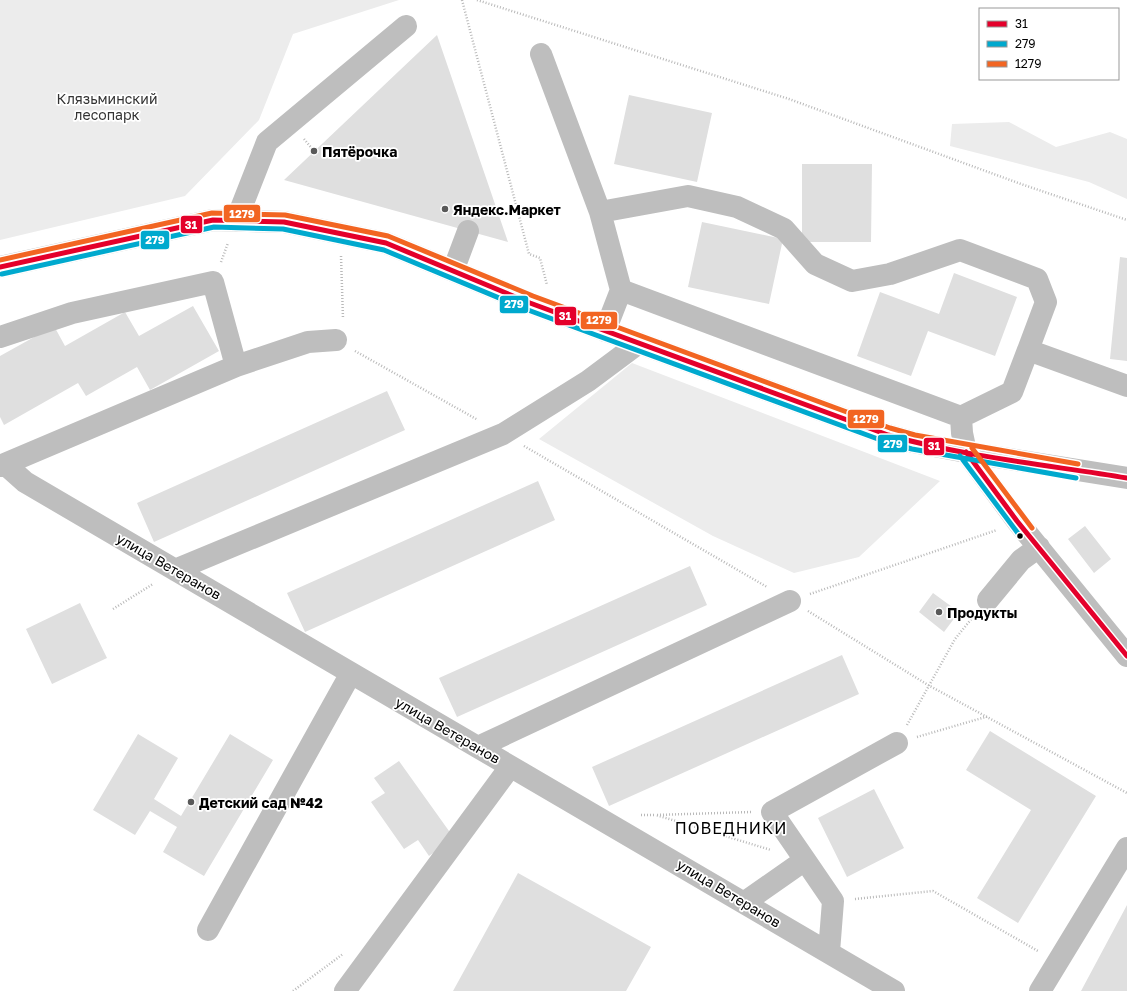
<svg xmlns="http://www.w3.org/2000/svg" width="1127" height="991" font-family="'Golos Text',sans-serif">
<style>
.green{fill:#ececec}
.building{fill:#dfdfdf}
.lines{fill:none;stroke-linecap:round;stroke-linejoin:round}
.path{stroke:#b9b9b9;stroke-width:2.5;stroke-dasharray:1 2;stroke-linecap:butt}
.minor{stroke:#bebebe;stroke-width:22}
.bus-1-casing{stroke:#fff;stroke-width:8}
.bus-2-casing{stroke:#fff;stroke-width:8}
.bus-3-casing{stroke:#fff;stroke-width:8}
.bus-1{stroke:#e4002b;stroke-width:5}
.bus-2{stroke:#00a9ce;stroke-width:5}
.bus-3{stroke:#f26522;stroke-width:5}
.poi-dot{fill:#595959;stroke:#fff;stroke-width:1.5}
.bus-dot{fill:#000;stroke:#fff;stroke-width:1.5}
.labels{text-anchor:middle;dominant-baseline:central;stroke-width:3.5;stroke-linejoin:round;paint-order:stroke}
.park-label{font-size:14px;fill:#333;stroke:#fff}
.poi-label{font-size:14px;font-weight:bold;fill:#000;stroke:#fff;text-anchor:start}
.street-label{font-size:14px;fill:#000;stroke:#fff}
.quarter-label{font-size:16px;letter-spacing:1px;fill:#000;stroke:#fff}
.line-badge{stroke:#fff;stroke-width:1.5}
.badge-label{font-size:11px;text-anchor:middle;font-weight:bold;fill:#fff}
</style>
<rect width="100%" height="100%" fill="#fff"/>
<path class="green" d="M 0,0 L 399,0 L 293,34 L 259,120 L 185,196 L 0,240 Z
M 1009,122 L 1056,147 L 1110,132 L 1127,139 L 1127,199 L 1089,182 L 950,146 L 952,124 Z
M 632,363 L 940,481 L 859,557 L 794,573 L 713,536 L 539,439 Z"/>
<path class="building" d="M 437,35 L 508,242 L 284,180 Z
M 629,95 L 712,113 L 697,182 L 614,164 Z
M 802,164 L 872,164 L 871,242 L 802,242 Z
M 702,222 L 783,239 L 769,304 L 688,287 Z
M 1120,257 L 1127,258 L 1127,361 L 1110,359 Z
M 954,273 L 1017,297 L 995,356 L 928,331 L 911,376 L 857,356 L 880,292 L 939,314 Z
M 193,306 L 219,351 L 150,390 L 137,367 L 86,396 L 78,383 L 4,425 L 0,417 L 0,356 L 54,326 L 65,346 L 125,312 L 139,336 Z
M 387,391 L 405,430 L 154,542 L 137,503 Z
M 538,481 L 555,520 L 305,632 L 287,593 Z
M 1085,526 L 1111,559 L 1094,573 L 1068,539 Z
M 690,566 L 707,605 L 457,717 L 439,678 Z
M 933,593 L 959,612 L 944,632 L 919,612 Z
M 80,603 L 107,658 L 52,684 L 26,629 Z
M 842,655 L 859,694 L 609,806 L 592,767 Z
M 990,731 L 1096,796 L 1018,923 L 977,898 L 1031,810 L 966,770 Z
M 138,734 L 178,758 L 154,799 L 181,816 L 230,734 L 273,760 L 204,876 L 163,852 L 177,827 L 150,811 L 135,835 L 93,810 Z
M 399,761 L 454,838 L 429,856 L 418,840 L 404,849 L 371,802 L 385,793 L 374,778 Z
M 874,789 L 904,848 L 847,877 L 818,818 Z
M 518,873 L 651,947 L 626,991 L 453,991 Z
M 1127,905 L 1127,991 L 1081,991 Z"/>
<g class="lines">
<path class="path" d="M 462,0 L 529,254 L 540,258 L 547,285
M 477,0 L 789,99 L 1021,184 L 1127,220
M 304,139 L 314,151
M 341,256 L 343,319
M 221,262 L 228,243
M 355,351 L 478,420
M 524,446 L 767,587
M 810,594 L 997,530
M 113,609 L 153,584
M 808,611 L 928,685 L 1127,793
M 907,725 L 955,639 L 973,617
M 917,737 L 989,716
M 751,812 L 656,815 L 771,850
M 641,815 L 656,815
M 855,899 L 933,891 L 1038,951
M 293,991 L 343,954"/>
<path class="minor" d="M 541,54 L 600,212
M 236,221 L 267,142 L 406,26
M 0,267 L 213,220 L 284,222 L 386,243 L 530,303 L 888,435 L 913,442 L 966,452 L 1127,478
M 453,271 L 468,231
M 621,290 L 600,212 L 688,196 L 737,207 L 784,229 L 815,264 L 852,281 L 890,274 L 960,250 L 1037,279 L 1046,302 L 1028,350
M 605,331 L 621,290 L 961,417 L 1012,392 L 1028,350 L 1127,386
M 0,337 L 72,313 L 213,282 L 236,366 L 0,466
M 236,366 L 308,342 L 336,340
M 961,417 L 962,433 L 966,452 L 1017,521 L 1127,656
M 6,465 L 25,482 C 314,652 605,819 894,991
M 175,570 L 503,434 L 588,381 L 639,343
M 988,600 L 1021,560 L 1039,547
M 478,747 L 790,601
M 805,860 L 833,901 L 829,952
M 745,902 L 805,860 L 772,812 L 897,743
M 208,930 L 351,673
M 345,991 L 510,767
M 1040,991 L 1127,848"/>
<defs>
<path id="bus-1" d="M 0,267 L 213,220 L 284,222 L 386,243 L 530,303 L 888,435 C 966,457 1048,465 1127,478
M 966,452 L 1017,521 L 1127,656"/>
<path id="bus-2" d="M 2,274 L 214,227 L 283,229 L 384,250 L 528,310 L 886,442 L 912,449 L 1076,478
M 960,456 L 1020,536"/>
<path id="bus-3" d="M 0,260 L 212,213 L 285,215 L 388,236 L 533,296 L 890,428 L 915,435 L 1078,464
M 972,448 L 1032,528"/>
</defs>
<use href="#bus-1" class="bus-1-casing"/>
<use href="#bus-2" class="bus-2-casing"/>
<use href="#bus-3" class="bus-3-casing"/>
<use href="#bus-1" class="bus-1"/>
<use href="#bus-2" class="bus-2"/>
<use href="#bus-3" class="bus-3"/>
</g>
<g class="poi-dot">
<circle cx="314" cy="151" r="4"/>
<circle cx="445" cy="209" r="4"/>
<circle cx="939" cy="612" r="4"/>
<circle cx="191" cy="802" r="4"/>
</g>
<circle class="bus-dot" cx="1020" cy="536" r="3.5"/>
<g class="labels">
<g class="park-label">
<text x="107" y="98">Клязьминский<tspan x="107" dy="16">лесопарк</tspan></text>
</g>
<g class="poi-label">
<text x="322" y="151">Пятёрочка</text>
<text x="453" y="209">Яндекс.Маркет</text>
<text x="947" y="612">Продукты</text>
<text x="199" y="802">Детский сад №42</text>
</g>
<g class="street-label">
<text transform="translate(169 566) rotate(30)">улица Ветеранов</text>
<text transform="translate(448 730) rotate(30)">улица Ветеранов</text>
<text transform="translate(729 893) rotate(31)">улица Ветеранов</text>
</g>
<g class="quarter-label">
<text x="731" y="828">ПОВЕДНИКИ</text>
</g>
</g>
<g class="line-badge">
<rect x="223" y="204" width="38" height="19" rx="4" fill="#f26522"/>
<rect x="180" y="215" width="23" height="19" rx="4" fill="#e4002b"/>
<rect x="140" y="230" width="30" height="20" rx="4" fill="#00a9ce"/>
<rect x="499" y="295" width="30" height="19" rx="4" fill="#00a9ce"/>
<rect x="554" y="306" width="23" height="20" rx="4" fill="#e4002b"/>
<rect x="580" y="311" width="38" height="19" rx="4" fill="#f26522"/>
<rect x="847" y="409" width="38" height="20" rx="4" fill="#f26522"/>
<rect x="877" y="434" width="31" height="19" rx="4" fill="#00a9ce"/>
<rect x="923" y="437" width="22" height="19" rx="4" fill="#e4002b"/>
</g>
<g class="badge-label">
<text x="242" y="218">1279</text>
<text x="191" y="229">31</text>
<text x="155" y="244">279</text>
<text x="514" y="308">279</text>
<text x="565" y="320">31</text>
<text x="599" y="324">1279</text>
<text x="866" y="423">1279</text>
<text x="893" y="448">279</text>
<text x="934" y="450">31</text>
</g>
<rect x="979" y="8" width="140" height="72" fill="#ffffff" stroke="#999999"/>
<rect x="987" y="21" width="20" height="6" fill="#e4002b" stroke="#999999"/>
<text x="1015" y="28" font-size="12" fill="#000000">31</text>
<rect x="987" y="41" width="20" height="6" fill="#00a9ce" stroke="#999999"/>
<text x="1015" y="48" font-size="12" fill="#000000">279</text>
<rect x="987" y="61" width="20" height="6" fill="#f26522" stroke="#999999"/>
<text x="1015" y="68" font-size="12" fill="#000000">1279</text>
</svg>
